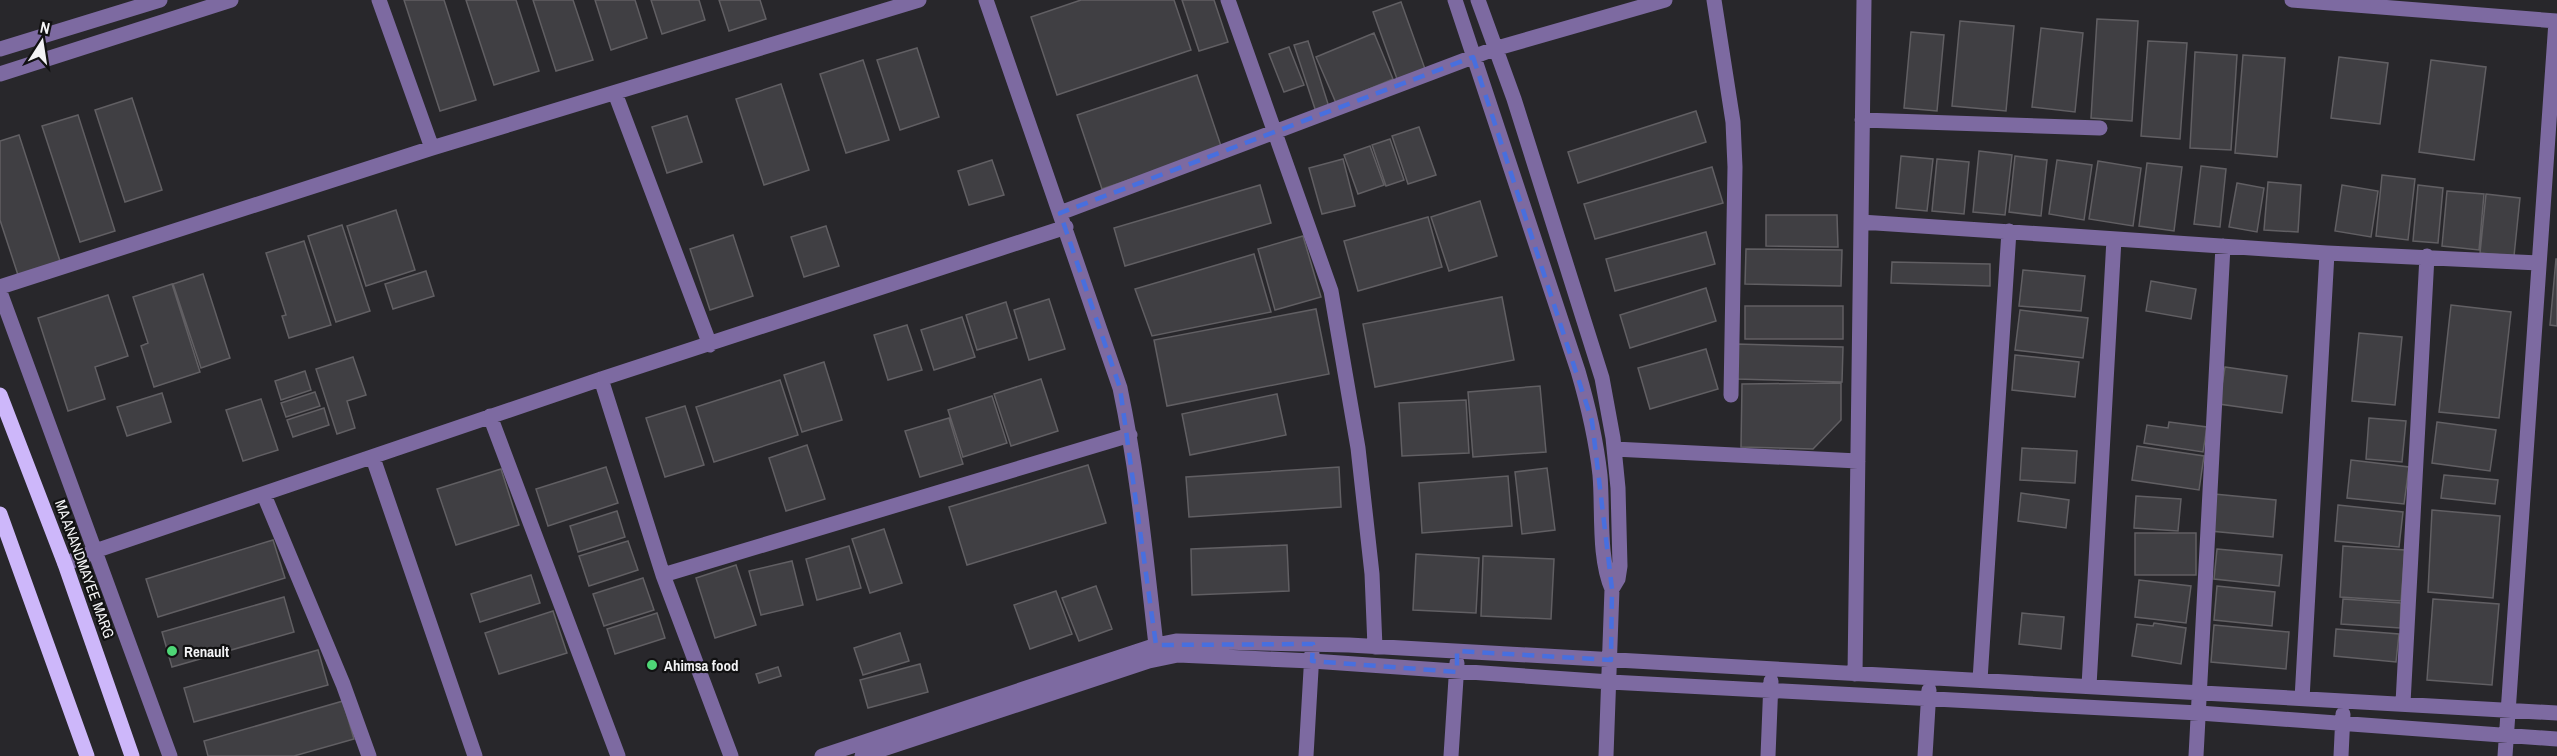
<svg xmlns="http://www.w3.org/2000/svg" width="2557" height="756" font-family="'Archivo Narrow',sans-serif">
<style>
.building{fill:#403f43;stroke:#615f63;stroke-width:1.5}
.lines{fill:none;stroke-linecap:round;stroke-linejoin:round}
.minor{stroke:#7d6aa1;stroke-width:15}
.major{stroke:#cdb7fa;stroke-width:15}
.marked{fill:none;stroke:#486fde;stroke-width:4.5;stroke-dasharray:12 8;stroke-linejoin:round}
.poi-dot{fill:#4ed676;stroke:#111112;stroke-width:2}
.labels{text-anchor:middle;dominant-baseline:central;stroke-width:4.5;stroke-linejoin:round;paint-order:stroke}
.street-label{font-size:15px;fill:#f3f3f5;stroke:#111112}
.poi-label{font-size:15px;font-weight:bold;fill:#f3f3f5;stroke:#111112;text-anchor:start}
</style>
<rect width="100%" height="100%" fill="#28272b"/>
<path class="building" d="M 404,0 L 444,0 L 476,100 L 440,111 Z
M 466,0 L 516,0 L 539,71 L 494,85 Z
M 533,0 L 573,0 L 593,60 L 556,71 Z
M 595,0 L 635,0 L 647,38 L 611,50 Z
M 651,0 L 699,0 L 705,20 L 662,34 Z
M 719,0 L 760,0 L 766,19 L 729,31 Z
M 1081,0 L 1174,0 L 1191,50 L 1057,95 L 1031,17 Z
M 1182,0 L 1214,0 L 1228,42 L 1199,51 Z
M 1401,2 L 1425,69 L 1397,79 L 1373,12 Z
M 2097,19 L 2138,21 L 2132,121 L 2091,118 Z
M 1960,21 L 2014,26 L 2006,111 L 1952,106 Z
M 2041,28 L 2083,33 L 2075,112 L 2032,107 Z
M 1911,32 L 1944,35 L 1937,111 L 1904,108 Z
M 1374,33 L 1393,79 L 1336,103 L 1316,57 Z
M 1308,41 L 1329,107 L 1316,112 L 1294,45 Z
M 2148,41 L 2187,43 L 2180,139 L 2141,136 Z
M 1289,47 L 1304,85 L 1284,92 L 1269,54 Z
M 917,48 L 939,117 L 900,130 L 877,60 Z
M 2195,52 L 2237,55 L 2231,150 L 2190,148 Z
M 2243,55 L 2285,58 L 2277,157 L 2235,153 Z
M 2339,57 L 2388,63 L 2380,124 L 2331,118 Z
M 863,60 L 889,140 L 846,153 L 820,74 Z
M 2431,60 L 2486,67 L 2474,160 L 2419,152 Z
M 1197,75 L 1222,149 L 1102,189 L 1077,115 Z
M 781,84 L 809,170 L 764,185 L 736,99 Z
M 132,98 L 162,190 L 125,202 L 95,110 Z
M 1696,111 L 1706,142 L 1578,183 L 1568,152 Z
M 78,115 L 115,231 L 80,242 L 42,126 Z
M 687,116 L 702,162 L 667,173 L 652,127 Z
M 1419,127 L 1436,175 L 1408,184 L 1392,136 Z
M 19,135 L 60,261 L 18,275 L 0,220 L 0,141 Z
M 1390,139 L 1404,180 L 1386,186 L 1372,145 Z
M 1370,146 L 1384,185 L 1358,194 L 1344,155 Z
M 1979,151 L 2012,155 L 2005,215 L 1973,212 Z
M 1901,156 L 1933,159 L 1927,211 L 1896,208 Z
M 2015,156 L 2047,160 L 2041,216 L 2009,212 Z
M 1343,159 L 1355,206 L 1322,214 L 1309,168 Z
M 1937,159 L 1969,162 L 1964,214 L 1932,211 Z
M 992,160 L 1004,195 L 969,205 L 958,171 Z
M 2057,160 L 2092,165 L 2084,220 L 2049,214 Z
M 2098,161 L 2141,168 L 2133,226 L 2089,219 Z
M 2147,163 L 2182,167 L 2174,231 L 2139,226 Z
M 2201,166 L 2226,169 L 2220,227 L 2194,224 Z
M 1712,167 L 1723,203 L 1595,239 L 1584,204 Z
M 2382,175 L 2415,179 L 2408,240 L 2376,236 Z
M 2268,182 L 2301,185 L 2298,232 L 2264,230 Z
M 2237,183 L 2264,188 L 2257,232 L 2229,227 Z
M 1260,185 L 1271,223 L 1125,266 L 1114,228 Z
M 2342,185 L 2378,191 L 2371,237 L 2335,231 Z
M 2418,185 L 2443,188 L 2438,243 L 2413,241 Z
M 2447,191 L 2484,194 L 2479,250 L 2442,246 Z
M 2486,194 L 2520,198 L 2514,256 L 2480,253 Z
M 1480,201 L 1497,256 L 1449,271 L 1431,217 Z
M 396,210 L 415,270 L 366,286 L 347,226 Z
M 1766,215 L 1837,215 L 1838,247 L 1766,246 Z
M 1428,217 L 1442,267 L 1358,291 L 1344,241 Z
M 342,225 L 370,311 L 336,322 L 308,236 Z
M 826,226 L 839,266 L 804,277 L 791,237 Z
M 1706,232 L 1715,264 L 1615,291 L 1606,259 Z
M 733,235 L 753,296 L 710,310 L 690,249 Z
M 1303,236 L 1321,297 L 1275,310 L 1258,249 Z
M 304,241 L 331,325 L 289,338 L 282,316 L 286,315 L 266,253 Z
M 1746,249 L 1842,250 L 1841,286 L 1745,284 Z
M 1254,254 L 1271,312 L 1152,336 L 1135,289 Z
M 2556,259 L 2557,259 L 2557,326 L 2550,325 Z
M 1892,262 L 1990,264 L 1990,286 L 1891,283 Z
M 2023,270 L 2085,276 L 2081,311 L 2019,306 Z
M 426,271 L 434,296 L 393,309 L 385,284 Z
M 203,274 L 230,358 L 201,368 L 173,284 Z
M 2151,281 L 2196,289 L 2191,319 L 2146,311 Z
M 172,284 L 200,372 L 154,387 L 141,346 L 148,343 L 133,297 Z
M 1706,288 L 1716,321 L 1630,348 L 1620,315 Z
M 108,295 L 128,356 L 95,367 L 105,399 L 68,411 L 38,318 Z
M 1502,297 L 1514,360 L 1375,387 L 1363,324 Z
M 1049,299 L 1065,349 L 1029,360 L 1014,310 Z
M 1006,302 L 1017,338 L 977,350 L 966,315 Z
M 2451,305 L 2511,312 L 2499,418 L 2439,412 Z
M 1745,306 L 1843,306 L 1843,339 L 1745,339 Z
M 1316,309 L 1329,374 L 1167,406 L 1154,340 Z
M 2020,310 L 2088,318 L 2083,358 L 2015,350 Z
M 962,317 L 975,357 L 934,370 L 921,330 Z
M 907,325 L 922,370 L 888,380 L 874,335 Z
M 2359,333 L 2402,337 L 2395,405 L 2352,401 Z
M 1737,344 L 1843,347 L 1842,382 L 1737,379 Z
M 1706,349 L 1718,389 L 1650,409 L 1638,368 Z
M 2015,355 L 2079,362 L 2075,397 L 2012,390 Z
M 353,357 L 366,395 L 347,401 L 355,428 L 337,434 L 316,369 Z
M 824,362 L 842,420 L 802,432 L 784,375 Z
M 2225,367 L 2287,376 L 2282,413 L 2219,404 Z
M 305,371 L 311,390 L 281,400 L 275,381 Z
M 1041,379 L 1058,431 L 1011,446 L 994,394 Z
M 780,380 L 798,435 L 714,462 L 696,407 Z
M 1841,383 L 1841,420 L 1813,449 L 1741,447 L 1742,384 Z
M 1540,386 L 1546,452 L 1473,457 L 1468,392 Z
M 315,392 L 320,406 L 286,417 L 281,403 Z
M 162,393 L 171,422 L 127,436 L 117,407 Z
M 1277,394 L 1286,435 L 1190,455 L 1182,414 Z
M 992,396 L 1007,443 L 963,457 L 948,410 Z
M 261,399 L 278,450 L 243,461 L 226,410 Z
M 1466,400 L 1469,453 L 1402,456 L 1399,403 Z
M 685,406 L 704,465 L 665,477 L 646,418 Z
M 324,408 L 329,425 L 293,437 L 287,420 Z
M 949,418 L 963,464 L 920,477 L 905,431 Z
M 2369,418 L 2406,421 L 2402,462 L 2366,459 Z
M 2169,422 L 2207,427 L 2203,452 L 2144,443 L 2147,425 L 2168,428 Z
M 2437,422 L 2496,430 L 2490,471 L 2432,463 Z
M 807,445 L 825,499 L 786,511 L 769,458 Z
M 2137,446 L 2204,456 L 2199,490 L 2132,480 Z
M 2022,448 L 2077,451 L 2075,483 L 2020,480 Z
M 2351,460 L 2409,467 L 2404,504 L 2347,498 Z
M 1088,465 L 1106,523 L 967,565 L 949,507 Z
M 606,467 L 618,503 L 548,526 L 536,489 Z
M 1339,467 L 1341,507 L 1189,517 L 1186,477 Z
M 1547,468 L 1555,530 L 1522,534 L 1515,472 Z
M 501,469 L 519,525 L 456,545 L 437,489 Z
M 2444,475 L 2498,480 L 2495,504 L 2441,498 Z
M 1508,476 L 1512,526 L 1422,533 L 1419,483 Z
M 2021,493 L 2069,500 L 2066,528 L 2018,521 Z
M 2214,494 L 2276,500 L 2273,537 L 2210,531 Z
M 2136,496 L 2181,499 L 2178,531 L 2134,528 Z
M 2338,505 L 2403,512 L 2399,547 L 2335,541 Z
M 2432,510 L 2500,516 L 2493,598 L 2428,592 Z
M 617,511 L 625,537 L 578,552 L 570,526 Z
M 884,529 L 902,583 L 870,593 L 852,539 Z
M 2135,533 L 2196,533 L 2196,575 L 2135,575 Z
M 273,540 L 285,578 L 158,617 L 146,579 Z
M 628,541 L 638,570 L 589,586 L 579,556 Z
M 1287,545 L 1289,591 L 1192,595 L 1191,549 Z
M 849,546 L 861,588 L 817,600 L 806,559 Z
M 2343,546 L 2405,550 L 2401,601 L 2340,597 Z
M 2217,549 L 2282,555 L 2279,586 L 2214,579 Z
M 1416,554 L 1479,558 L 1476,613 L 1413,610 Z
M 1483,556 L 1554,559 L 1551,619 L 1481,616 Z
M 792,561 L 803,605 L 761,615 L 749,571 Z
M 736,565 L 756,625 L 715,638 L 696,578 Z
M 531,575 L 540,603 L 480,622 L 471,594 Z
M 643,578 L 654,610 L 604,626 L 593,594 Z
M 2139,580 L 2191,586 L 2186,623 L 2135,617 Z
M 1096,586 L 1112,629 L 1079,641 L 1062,598 Z
M 2217,586 L 2275,592 L 2272,626 L 2214,620 Z
M 1056,591 L 1072,634 L 1030,649 L 1014,605 Z
M 284,597 L 294,632 L 172,667 L 162,632 Z
M 2343,599 L 2401,603 L 2400,628 L 2341,624 Z
M 2433,599 L 2499,604 L 2492,685 L 2427,680 Z
M 553,611 L 567,653 L 499,674 L 485,633 Z
M 657,613 L 665,638 L 615,654 L 607,629 Z
M 2022,613 L 2064,617 L 2061,649 L 2019,644 Z
M 2154,623 L 2186,628 L 2181,664 L 2132,656 L 2137,624 L 2153,626 Z
M 2214,625 L 2289,632 L 2286,669 L 2211,662 Z
M 2336,629 L 2399,634 L 2396,662 L 2334,656 Z
M 900,633 L 909,661 L 863,675 L 854,648 Z
M 318,650 L 328,685 L 194,722 L 184,688 Z
M 920,664 L 928,692 L 868,708 L 860,680 Z
M 778,667 L 781,676 L 759,683 L 756,674 Z
M 343,701 L 354,739 L 294,756 L 208,756 L 204,741 Z"/>
<g class="lines">
<path class="minor" d="M 379,0 L 432,148
M 986,0 L 1120,388 C 1138,473 1146,559 1156,645
M 1228,0 L 1331,291 L 1358,448 L 1372,574 L 1375,647
M 1455,0 L 1578,371 C 1588,405 1596,439 1600,475 C 1603,510 1598,557 1612,589 L 1606,756
M 1478,0 L 1514,99 L 1602,378 L 1613,438 L 1618,488 L 1620,566 L 1618,579 L 1612,589
M 1714,0 L 1733,122 L 1735,167 L 1731,395
M 2292,0 L 2557,21
M 0,49 L 160,0
M 0,74 L 231,0
M 615,93 L 710,345
M 1862,120 L 2100,128
M 1060,213 L 1494,49 L 1665,0
M 1861,222 L 2327,253 L 2539,263
M 0,287 L 432,148 L 919,0
M 0,292 L 170,756
M 601,379 L 663,575 L 731,756
M 490,416 L 618,756
M 1614,449 L 1858,461
M 373,458 L 475,756
M 264,495 L 343,684 L 369,756
M 65,564 L 95,551 L 601,379 L 1066,227
M 663,575 L 1130,435
M 1855,674 L 1864,0
M 1980,680 L 2009,231
M 2089,686 L 2114,239
M 2302,699 L 2327,253
M 2403,703 L 2427,256
M 822,756 L 1156,645 L 1176,641 L 1349,645 L 2557,713
M 862,756 L 1149,661 L 1178,655 L 1312,661 L 1610,682 L 2199,713 L 2557,739
M 1306,756 L 1312,653
M 1451,756 L 1457,663
M 1768,756 L 1771,681
M 1925,756 L 1929,690
M 2196,756 L 2223,246
M 2341,756 L 2343,714
M 2505,756 L 2556,21"/>
<path class="major" d="M 0,395 L 65,564 L 132,756
M 0,514 L 87,756"/>
</g>
<path class="marked" d="M 1473,57 L 1592,421 L 1612,589 L 1611,660 L 1457,651 L 1457,672 L 1312,661 L 1313,644 L 1156,645 L 1120,388 L 1060,213 Z"/>
<g class="poi-dot">
<circle cx="172" cy="651" r="6"/>
<circle cx="652" cy="665" r="6"/>
</g>
<g class="labels">
<g class="street-label">
<text transform="translate(85 569) rotate(70)">MA ANANDMAYEE MARG</text>
</g>
<g class="poi-label">
<text x="184" y="651">Renault</text>
<text x="664" y="665">Ahimsa food</text>
</g>
</g>
<g transform="translate(42 42) rotate(12)" stroke="#111112" stroke-width="4.5" paint-order="stroke">
<path d="M0-4.5L10 22L0 15L-10 22Z" fill="#f3f3f5"/>
<text y="-9" font-size="16" font-weight="bold" text-anchor="middle" fill="#f3f3f5">N</text>
</g>
</svg>
